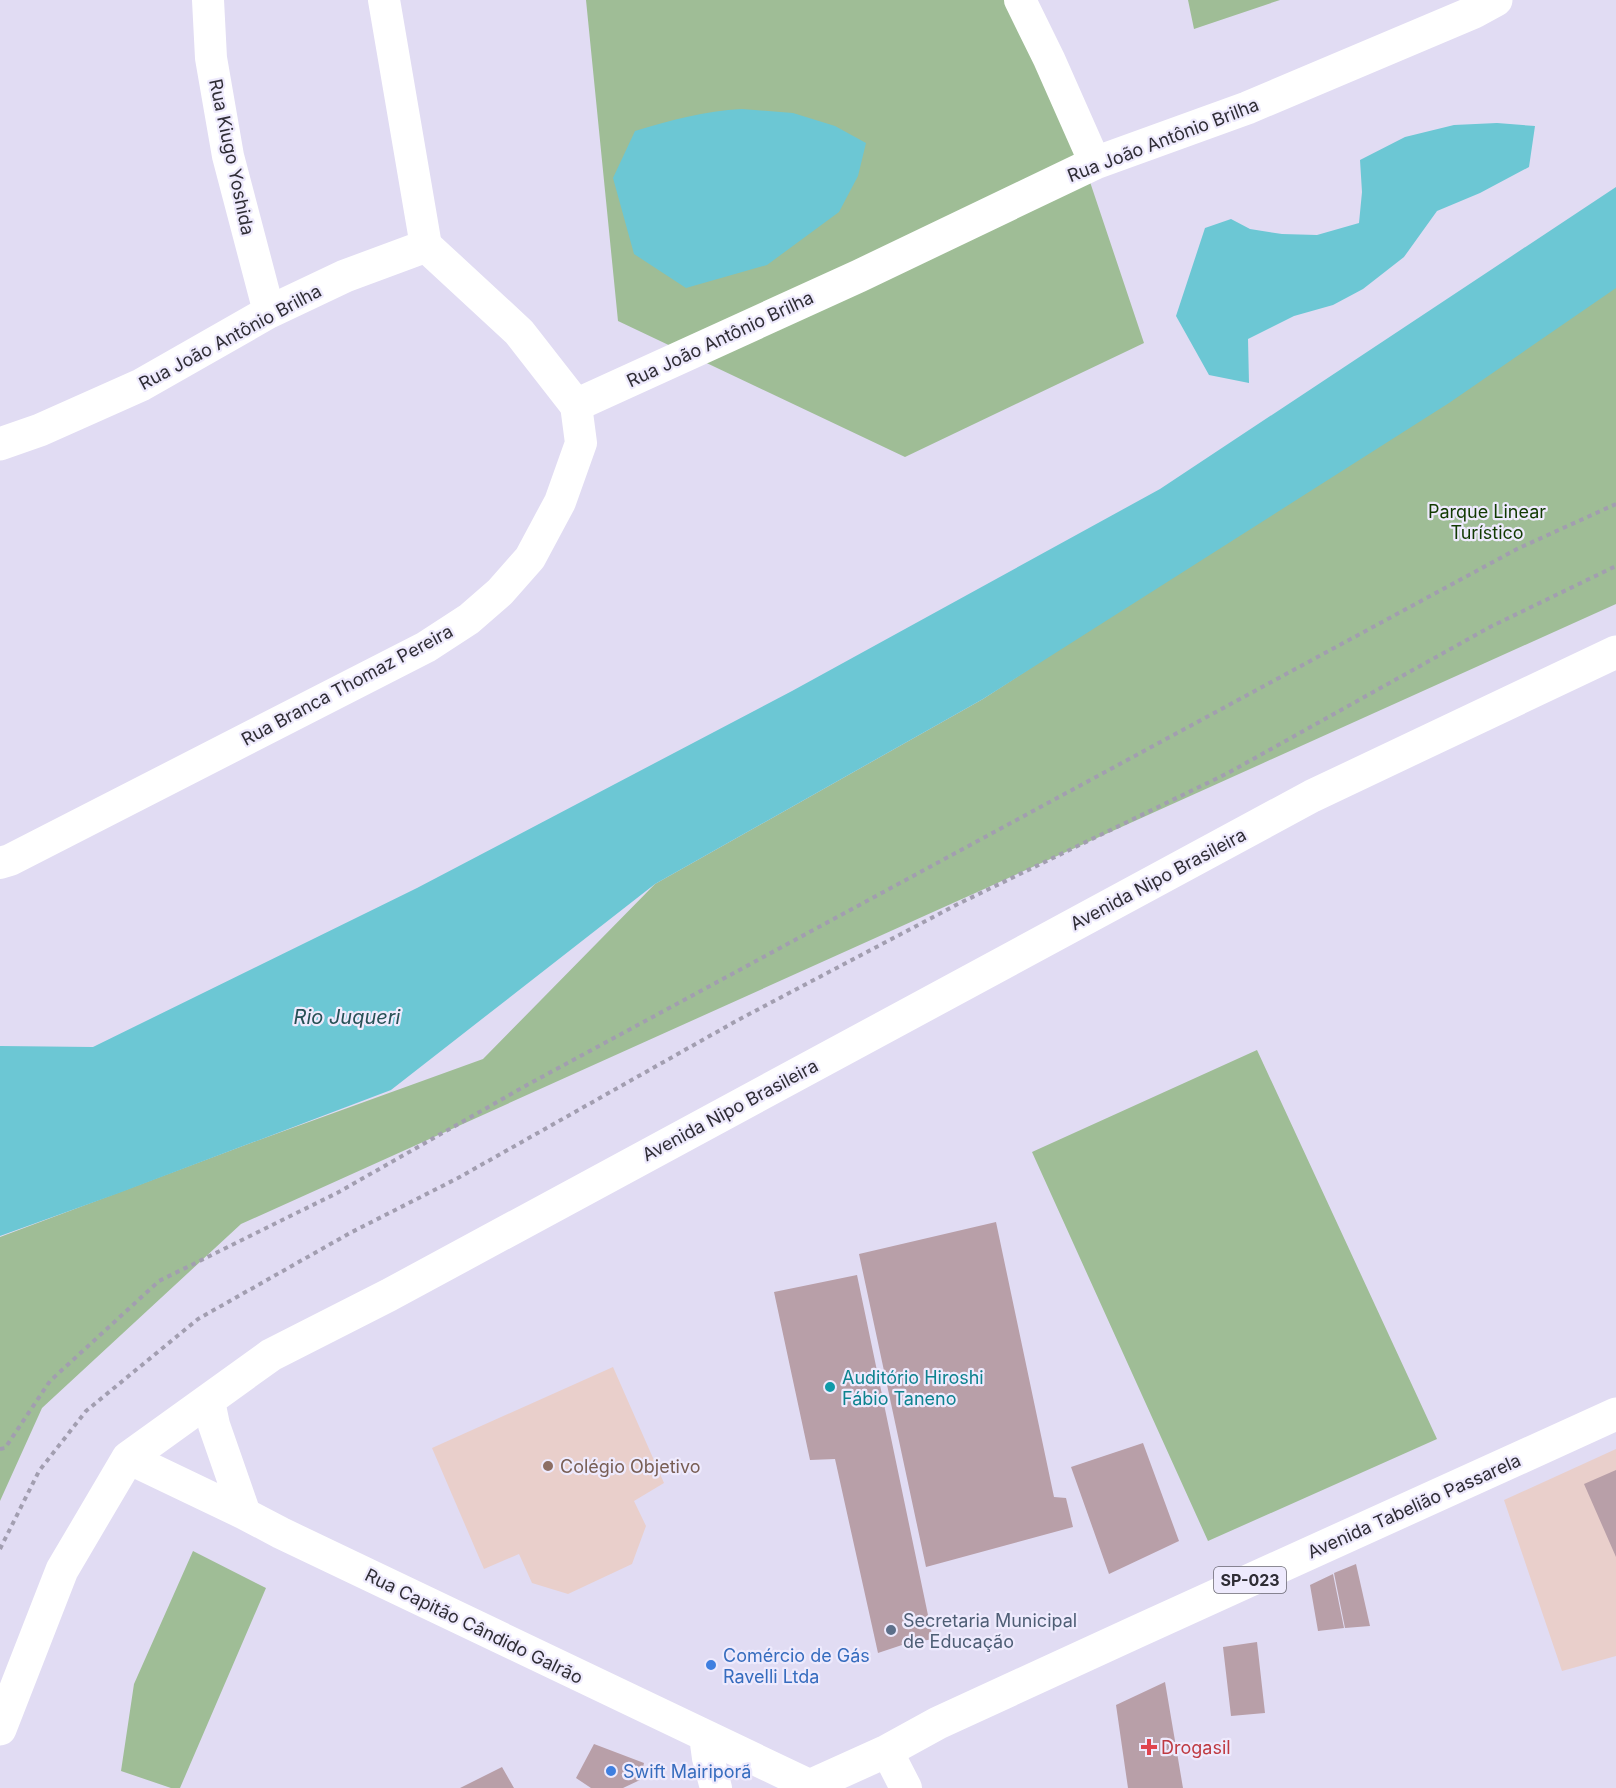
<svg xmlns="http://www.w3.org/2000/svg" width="1616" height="1788" font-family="Inter,sans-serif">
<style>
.education{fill:#e9cfcb}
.green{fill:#9fbd96}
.water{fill:#6cc7d4}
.building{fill:#b89fa8}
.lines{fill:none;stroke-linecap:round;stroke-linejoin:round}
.path{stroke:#a29eb0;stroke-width:4;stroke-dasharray:4.5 4.5;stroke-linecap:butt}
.minor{stroke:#fff;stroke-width:32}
.tertiary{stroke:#fff;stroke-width:33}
.primary{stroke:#fff;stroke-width:33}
.culture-dot{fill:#0f9aa8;stroke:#eeeafd;stroke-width:2}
.education-dot{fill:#8d6e63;stroke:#eeeafd;stroke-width:2}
.service-dot{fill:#5c6f8a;stroke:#eeeafd;stroke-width:2}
.shop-dot{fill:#3f7fe0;stroke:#eeeafd;stroke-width:2}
.health-dot{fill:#e0444e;stroke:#eeeafd;stroke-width:2}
.labels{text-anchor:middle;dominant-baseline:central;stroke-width:4.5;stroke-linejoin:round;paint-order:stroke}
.shield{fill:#eeeafd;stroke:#686671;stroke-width:1.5}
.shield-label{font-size:16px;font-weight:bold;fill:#2f2d35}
.street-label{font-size:18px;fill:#2f2d35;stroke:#eeeafd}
.park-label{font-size:18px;fill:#113a01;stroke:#eeeafd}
.culture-label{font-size:18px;fill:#0d838f;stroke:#eeeafd;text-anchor:start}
.education-label{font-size:18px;fill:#785e54;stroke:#eeeafd;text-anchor:start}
.service-label{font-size:18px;fill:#4e5e75;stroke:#eeeafd;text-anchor:start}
.shop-label{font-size:18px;fill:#366cbe;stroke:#eeeafd;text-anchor:start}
.health-label{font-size:18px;fill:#be3a42;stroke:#eeeafd;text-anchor:start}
.water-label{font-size:20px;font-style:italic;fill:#265055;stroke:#eeeafd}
</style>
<rect width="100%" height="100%" fill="#e1dcf3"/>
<path class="education" d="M 613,1367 L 664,1483 L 634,1501 L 646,1526 L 632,1564 L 568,1594 L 532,1583 L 519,1554 L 484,1569 L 432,1448 Z
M 1616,1449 L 1616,1656 L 1562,1671 L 1504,1500 Z"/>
<path class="green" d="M 586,0 L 1029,0 L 1144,343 L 905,457 L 618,321 Z
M 1188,0 L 1280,0 L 1194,29 Z
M 1616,286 L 1616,604 L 241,1224 L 42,1408 L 0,1501 L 0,1237 L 259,1140 L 483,1059 L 655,884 L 983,699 Z
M 1257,1050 L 1437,1439 L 1208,1541 L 1032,1152 Z
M 193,1551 L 266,1588 L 180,1788 L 171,1788 L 121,1771 L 134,1684 Z"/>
<path class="water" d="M 742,109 L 793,113 L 835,126 L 866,143 L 858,176 L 839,212 L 767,265 L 686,288 L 634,254 L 613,178 L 635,131 C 671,120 704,111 742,109 Z
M 1497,123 L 1535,126 L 1529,167 L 1480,193 L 1437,211 L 1404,257 L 1363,289 L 1333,305 L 1294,316 L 1248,339 L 1249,383 L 1209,375 L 1176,316 L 1205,228 L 1231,219 L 1250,229 L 1282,234 L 1317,235 L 1359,223 L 1362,192 L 1360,160 L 1405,137 L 1454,125 Z
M 1616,187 L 1616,288 L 1449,403 L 983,699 L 655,884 L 391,1090 L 119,1193 L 0,1236 L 0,1046 L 93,1047 L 417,888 L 792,691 L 1160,489 Z"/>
<path class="building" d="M 996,1222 L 1054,1497 L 1066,1498 L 1073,1527 L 926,1567 L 859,1254 Z
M 857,1275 L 933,1639 L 905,1644 L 878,1653 L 835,1459 L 810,1460 L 774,1292 Z
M 1143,1443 L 1179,1541 L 1109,1574 L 1071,1467 Z
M 1616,1470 L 1616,1557 L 1584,1484 Z
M 1356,1564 L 1370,1626 L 1345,1628 L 1334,1573 Z
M 1333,1574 L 1344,1628 L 1318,1631 L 1310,1585 Z
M 1257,1642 L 1265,1713 L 1231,1716 L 1223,1647 Z
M 1165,1682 L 1183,1788 L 1128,1788 L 1116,1705 Z
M 594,1744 L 644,1763 L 640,1780 L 623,1788 L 591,1788 L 576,1778 Z
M 502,1767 L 514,1788 L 460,1788 Z"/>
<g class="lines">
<path class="path" d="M 0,1449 L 5,1448 L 50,1381 L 159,1281 L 337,1193 L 527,1085 L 1517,549 L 1616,504
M 0,1549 L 39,1471 L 86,1411 L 198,1319 L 350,1233 L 458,1178 L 738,1020 L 956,905 L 1228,773 L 1490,627 L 1616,566"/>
<path class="minor" d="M 208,0 L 211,58 L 228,156 L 269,312
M 384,0 L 426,246
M 1020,0 L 1049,59 L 1095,163
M 0,863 L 10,860 L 426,647 L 469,619 L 500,592 L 530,558 L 560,502 L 581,443 L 576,405
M 209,1401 L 214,1425 L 245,1514
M 128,1458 L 245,1514 L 281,1533 L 811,1786
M 705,1736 L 708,1758 L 716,1788
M 887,1751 L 906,1788"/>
<path class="tertiary" d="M 0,444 L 40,430 L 141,385 L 269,312 L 345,276 L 426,246 L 519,332 L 576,405 L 859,276 L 1095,163 L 1247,108 L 1474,12 L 1496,0
M 0,1729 L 62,1570 L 128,1458 L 271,1355 L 389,1295 L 1312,796 L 1616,652"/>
<path class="primary" d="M 805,1788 L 887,1751 L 938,1723 L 1136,1632 L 1616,1414"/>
</g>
<circle class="culture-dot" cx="830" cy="1387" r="6"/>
<circle class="education-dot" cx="548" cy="1466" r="6"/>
<circle class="service-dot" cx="891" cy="1630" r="6"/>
<g class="shop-dot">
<circle cx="711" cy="1665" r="6"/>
<circle cx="611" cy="1771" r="6"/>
</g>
<path class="health-dot" d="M1146 1738h6v6h6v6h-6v6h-6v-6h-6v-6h6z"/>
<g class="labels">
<rect class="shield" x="1214" y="1567" width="72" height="26" rx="4.5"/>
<g class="shield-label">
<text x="1250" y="1580">SP-023</text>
</g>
<g class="street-label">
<text transform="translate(1163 140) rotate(-21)">Rua João Antônio Brilha</text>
<text transform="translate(232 157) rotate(78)">Rua Kiugo Yoshida</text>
<text transform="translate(230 337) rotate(-28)">Rua João Antônio Brilha</text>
<text transform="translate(720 339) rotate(-25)">Rua João Antônio Brilha</text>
<text transform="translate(347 685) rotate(-28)">Rua Branca Thomaz Pereira</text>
<text transform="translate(1158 879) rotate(-28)">Avenida Nipo Brasileira</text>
<text transform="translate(730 1110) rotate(-28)">Avenida Nipo Brasileira</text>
<text transform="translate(1414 1506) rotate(-24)">Avenida Tabelião Passarela</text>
<text transform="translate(474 1626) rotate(26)">Rua Capitão Cândido Galrão</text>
</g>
<g class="park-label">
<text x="1487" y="511">Parque Linear<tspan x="1487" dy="21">Turístico</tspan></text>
</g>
<g class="culture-label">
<text x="842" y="1377">Auditório Hiroshi<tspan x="842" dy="21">Fábio Taneno</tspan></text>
</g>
<g class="education-label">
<text x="560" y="1466">Colégio Objetivo</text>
</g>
<g class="service-label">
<text x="903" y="1620">Secretaria Municipal<tspan x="903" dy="21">de Educação</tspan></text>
</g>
<g class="shop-label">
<text x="723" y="1655">Comércio de Gás<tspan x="723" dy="21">Ravelli Ltda</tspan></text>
<text x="623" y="1771">Swift Mairiporã</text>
</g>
<g class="health-label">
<text x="1161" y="1747">Drogasil</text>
</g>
<g class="water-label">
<text x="347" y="1017">Rio Juqueri</text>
</g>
</g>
</svg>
